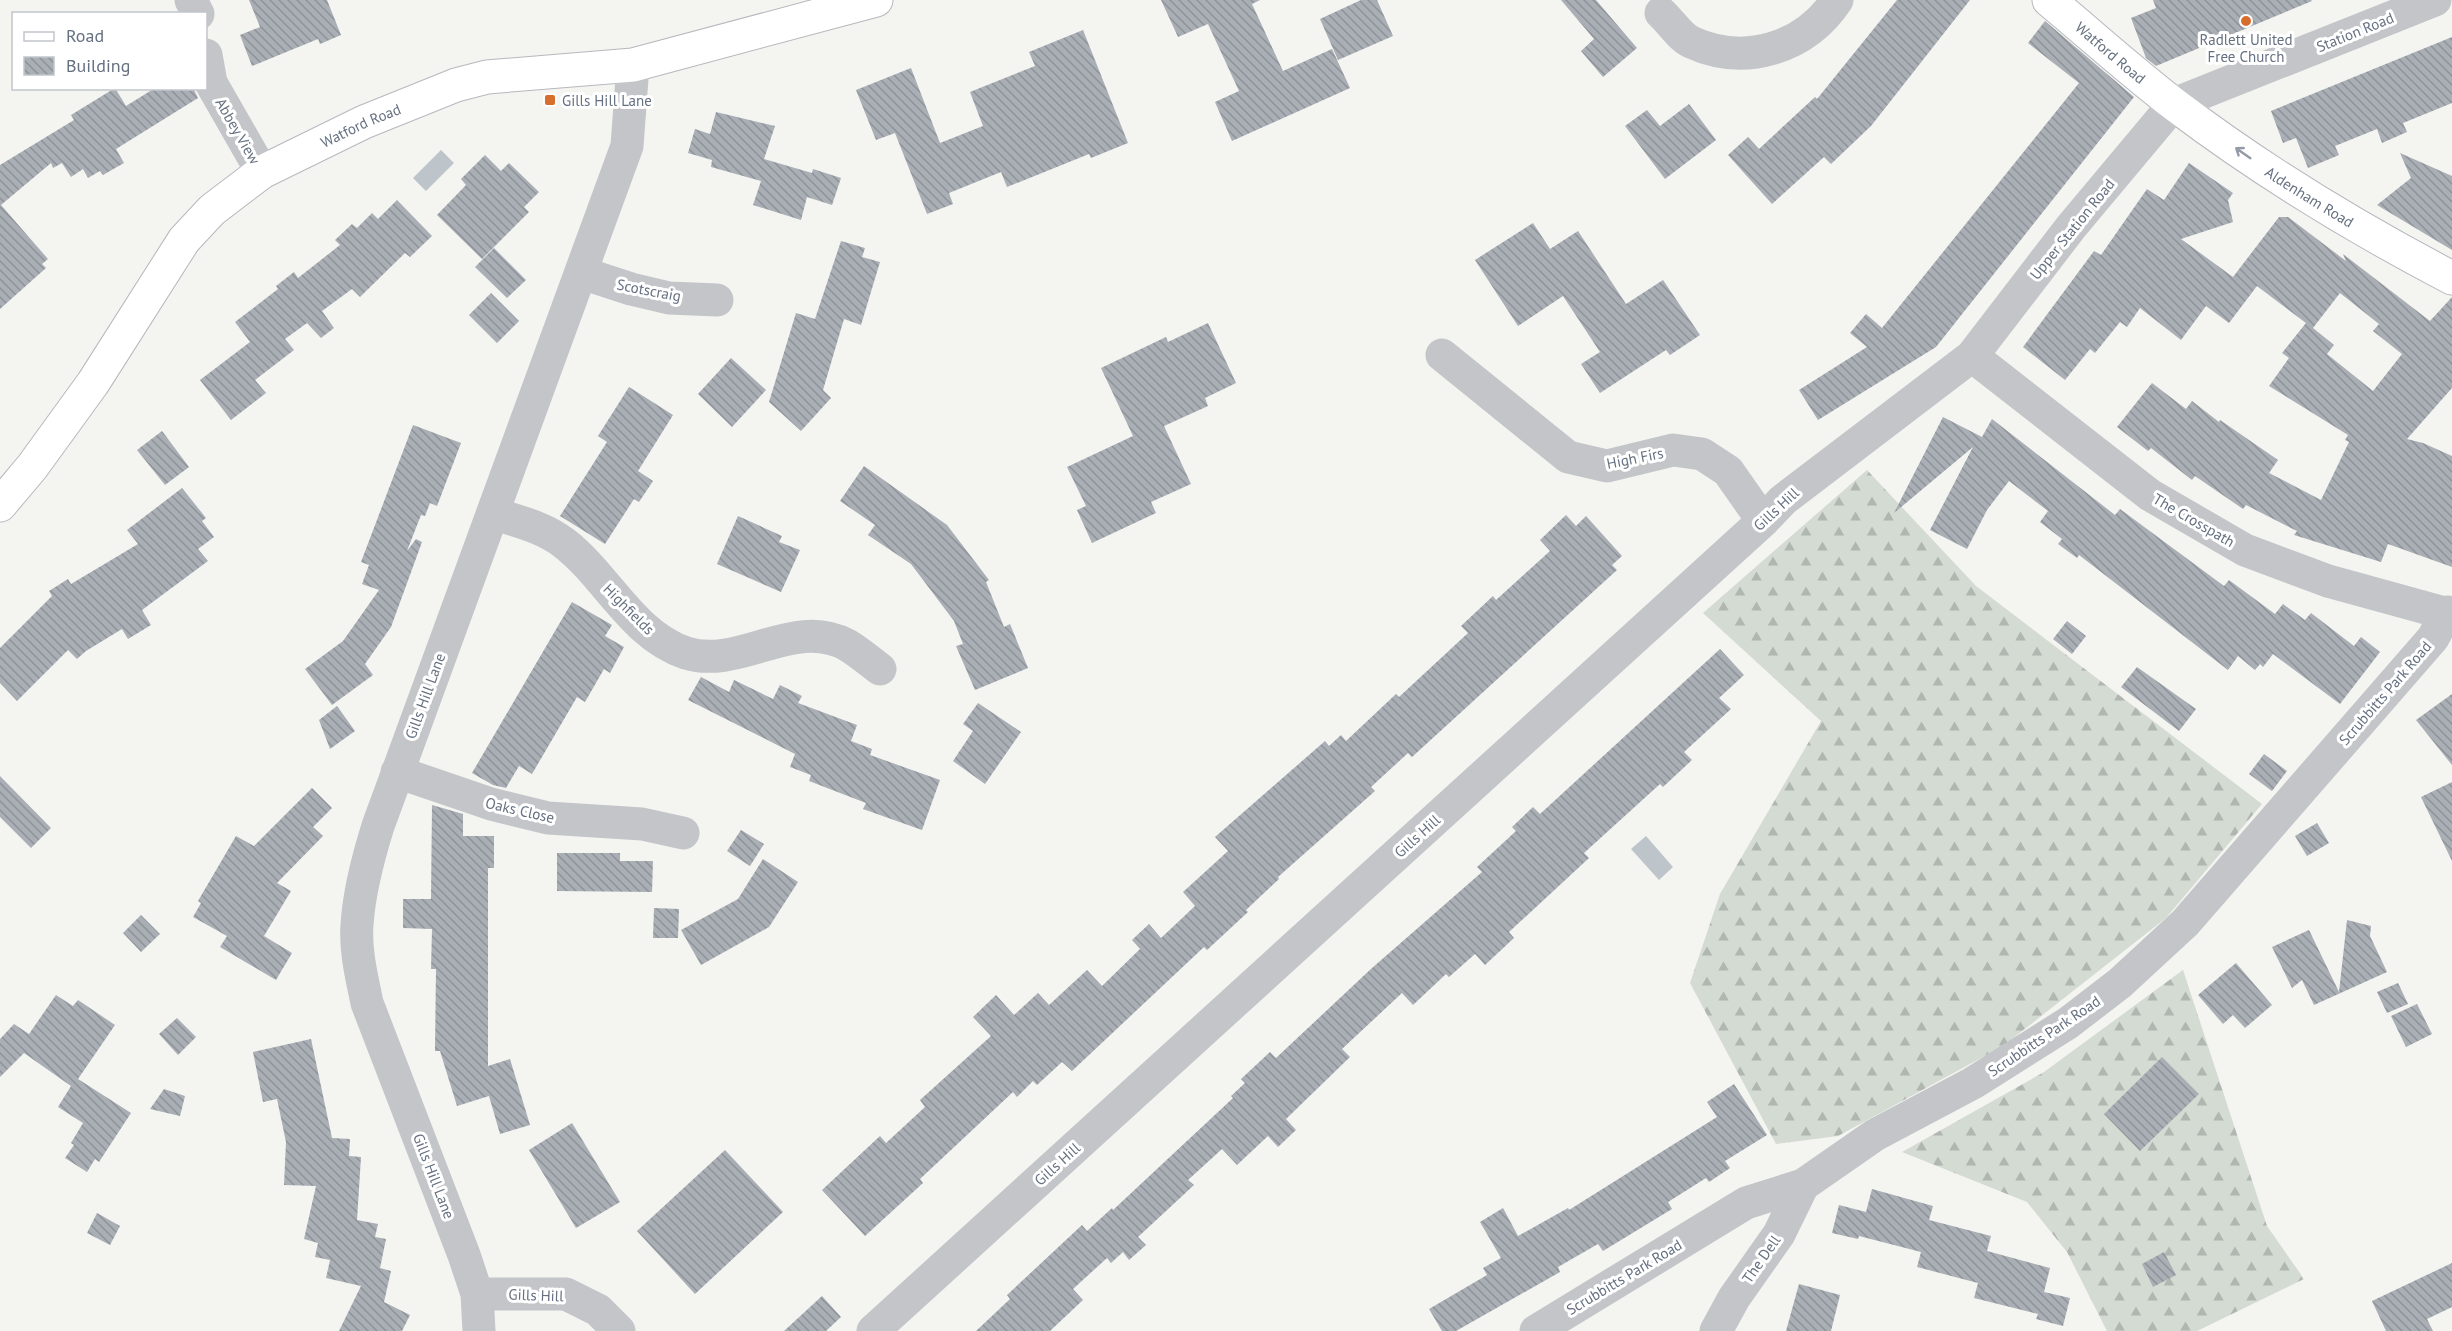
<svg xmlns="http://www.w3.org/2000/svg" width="2452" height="1331" font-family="'PT Sans',sans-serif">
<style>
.forest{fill:url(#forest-firs)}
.water{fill:#bdc4ca}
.building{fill:url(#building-back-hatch);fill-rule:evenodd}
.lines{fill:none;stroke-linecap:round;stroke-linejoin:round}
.secondary-casing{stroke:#b5b8bd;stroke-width:35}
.street{stroke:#c3c5c9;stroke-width:33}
.secondary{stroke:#fff;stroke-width:33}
.oneway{stroke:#939ba6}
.poi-dot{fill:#d86e2e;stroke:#fff;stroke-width:2}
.labels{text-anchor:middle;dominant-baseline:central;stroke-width:6;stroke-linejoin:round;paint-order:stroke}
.street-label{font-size:15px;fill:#657080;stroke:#fff}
.poi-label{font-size:15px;fill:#657080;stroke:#fff}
</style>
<defs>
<pattern id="forest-firs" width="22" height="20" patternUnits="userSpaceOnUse" patternTransform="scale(1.5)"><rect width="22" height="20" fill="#d4dbd2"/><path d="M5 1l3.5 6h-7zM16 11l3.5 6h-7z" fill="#b0b6b0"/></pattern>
<pattern id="building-back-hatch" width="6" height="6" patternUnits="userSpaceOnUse" patternTransform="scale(1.5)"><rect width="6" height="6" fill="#a9afb5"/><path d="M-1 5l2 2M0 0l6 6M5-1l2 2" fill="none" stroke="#8d9398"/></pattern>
</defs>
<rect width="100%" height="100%" fill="#f4f4f1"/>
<path class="forest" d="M 1867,470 L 1976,586 L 2262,804 L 2166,918 L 2003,1046 L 1838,1136 L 1776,1144 L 1690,983 L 1720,894 L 1821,721 L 1703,613 Z
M 2183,970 L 2267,1226 L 2304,1279 L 2197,1331 L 2107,1331 L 2067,1252 L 2027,1202 L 1902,1152 L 2044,1072 Z"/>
<path class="water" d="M 441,150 L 454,163 L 426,191 L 413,178 Z
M 1646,836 L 1673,867 L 1659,880 L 1631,849 Z"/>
<path class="building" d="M 249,0 L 327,0 L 341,35 L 320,44 L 318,39 L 252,66 L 240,35 L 260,27 Z
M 1161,0 L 1260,0 L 1252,4 L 1283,71 L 1332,49 L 1350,88 L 1232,141 L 1215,102 L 1239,91 L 1208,24 L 1178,37 Z
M 1361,0 L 1377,0 L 1393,36 L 1338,60 L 1320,19 Z
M 1561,0 L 1596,0 L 1637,48 L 1603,77 L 1581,51 L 1594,39 Z
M 1897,0 L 1970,0 L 1871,126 L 1831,164 L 1824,157 L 1772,204 L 1728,155 L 1748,137 L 1759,149 L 1815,97 L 1817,99 Z
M 2153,0 L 2311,0 L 2312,1 L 2156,66 L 2146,58 L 2131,18 L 2156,8 Z
M 2045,21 L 2134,97 L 1936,347 L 1818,420 L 1799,390 L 1867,347 L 1850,333 L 1866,314 L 1882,328 L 2079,83 L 2028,43 Z
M 1083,30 L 1128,143 L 1091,158 L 1089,154 L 1007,187 L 1001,172 L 949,193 L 953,204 L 927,214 L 895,133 L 876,140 L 856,90 L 911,68 L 940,143 L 983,126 L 970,92 L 1035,66 L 1029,52 Z
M 2452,37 L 2452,103 L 2403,123 L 2407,132 L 2382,143 L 2377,129 L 2335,146 L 2339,155 L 2308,168 L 2296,138 L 2283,143 L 2271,111 Z
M 115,88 L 126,106 L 155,88 L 193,88 L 198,98 L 116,149 L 124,163 L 103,175 L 100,171 L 88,178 L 83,169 L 71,177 L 62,163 L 53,168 L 51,163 L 1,205 L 48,259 L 42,264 L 46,268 L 0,309 L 0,165 L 74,120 L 71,115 Z
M 1689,104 L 1716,140 L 1665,179 L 1625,126 L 1647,110 L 1660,126 Z
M 716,112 L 775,126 L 764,159 L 812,173 L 813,169 L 841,178 L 832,205 L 807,197 L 801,220 L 753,205 L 761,181 L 711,167 L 712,160 L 688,153 L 695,129 L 710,134 Z
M 2400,153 L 2452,176 L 2452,250 L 2377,205 L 2411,178 Z
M 485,155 L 501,171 L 509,163 L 539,192 L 524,207 L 529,212 L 482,259 L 437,215 L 466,185 L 461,179 Z
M 2189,163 L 2233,193 L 2228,200 L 2233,222 L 2181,239 L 2233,277 L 2279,217 L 2288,217 L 2346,261 L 2343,254 L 2430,321 L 2452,297 L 2452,388 L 2407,439 L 2423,443 L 2452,456 L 2452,567 L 2388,544 L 2381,562 L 2294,535 L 2297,531 L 2246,505 L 2243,509 L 2195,476 L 2192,480 L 2151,448 L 2148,451 L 2117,427 L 2152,383 L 2186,409 L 2192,401 L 2219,422 L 2220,420 L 2278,460 L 2269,473 L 2321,500 L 2349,442 L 2345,440 L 2348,435 L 2269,386 L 2289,358 L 2282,353 L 2306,323 L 2257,286 L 2229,323 L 2206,306 L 2181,340 L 2140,308 L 2127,327 L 2120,322 L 2095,353 L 2090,349 L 2065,380 L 2023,347 L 2094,251 L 2101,255 L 2147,189 L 2164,200 ZM 2340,293 L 2379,324 L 2373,331 L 2402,354 L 2373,391 L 2327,354 L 2334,345 L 2313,328 Z
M 397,200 L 432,236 L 410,257 L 405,253 L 360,297 L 352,289 L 322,311 L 334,328 L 321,338 L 307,323 L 285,339 L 294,350 L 255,380 L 266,393 L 231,420 L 200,380 L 250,342 L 235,322 L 278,289 L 276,286 L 294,272 L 298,278 L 340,245 L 335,240 L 352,224 L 357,228 L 372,213 L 378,219 Z
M 1533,223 L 1550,249 L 1578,231 L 1626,304 L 1663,280 L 1700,335 L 1670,355 L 1666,350 L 1600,393 L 1581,364 L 1600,352 L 1563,296 L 1518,326 L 1475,260 Z
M 841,241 L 865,248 L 862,257 L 880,262 L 861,325 L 844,319 L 823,390 L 831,398 L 801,431 L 769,402 L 796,313 L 815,319 Z
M 494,248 L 526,280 L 507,298 L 475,267 Z
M 491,293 L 519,321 L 497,343 L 469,315 Z
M 1208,323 L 1236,383 L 1205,398 L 1208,406 L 1164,426 L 1191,484 L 1151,502 L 1156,513 L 1092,543 L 1077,510 L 1086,506 L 1067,467 L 1133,436 L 1101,368 L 1166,337 L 1168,342 Z
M 731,358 L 766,390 L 732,427 L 698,394 Z
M 629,387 L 673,415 L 638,471 L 653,481 L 639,502 L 634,499 L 605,544 L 560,516 L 607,442 L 598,436 Z
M 1943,417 L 1982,437 L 1992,419 L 2115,515 L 2120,509 L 2224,586 L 2229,580 L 2275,614 L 2283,604 L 2305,620 L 2311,613 L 2354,646 L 2361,637 L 2380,652 L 2340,704 L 2273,654 L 2263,667 L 2260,664 L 2255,670 L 2238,656 L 2228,670 L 2079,555 L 2077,558 L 2058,544 L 2062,539 L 2040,522 L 2048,511 L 2009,481 L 1987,510 L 1967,549 L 1930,530 L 1973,447 L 1894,513 Z
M 413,425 L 461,443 L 437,506 L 430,503 L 425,516 L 421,515 L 407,551 L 416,539 L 422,542 L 391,627 L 365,664 L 373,675 L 332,705 L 305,669 L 343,641 L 379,590 L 362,584 L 369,565 L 361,562 Z
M 162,431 L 189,467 L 165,485 L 137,450 Z
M 864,466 L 947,525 L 989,580 L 986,582 L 1004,627 L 1010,624 L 1028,668 L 975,690 L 956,646 L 963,644 L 954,621 L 911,564 L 868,535 L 875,525 L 840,501 Z
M 182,488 L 206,518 L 202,521 L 214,537 L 198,549 L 208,561 L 142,610 L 151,625 L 128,639 L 122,629 L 86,651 L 77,659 L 68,650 L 17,701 L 0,683 L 0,648 L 52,596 L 49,591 L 68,579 L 71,584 L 138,544 L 127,530 Z
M 1566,515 L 1576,526 L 1586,516 L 1622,556 L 1612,565 L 1617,570 L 1412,757 L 1408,753 L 1371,787 L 1375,791 L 1278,877 L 1279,879 L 1246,910 L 1248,912 L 1207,950 L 1204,947 L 1072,1071 L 1062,1062 L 1037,1085 L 1033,1081 L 1017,1097 L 1013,1092 L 920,1179 L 923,1183 L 865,1236 L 822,1190 L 880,1136 L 886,1143 L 925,1107 L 920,1100 L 991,1036 L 973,1017 L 996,995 L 1014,1015 L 1038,993 L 1049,1005 L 1087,970 L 1102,986 L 1140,949 L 1132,940 L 1149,924 L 1161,938 L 1195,906 L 1183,892 L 1228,851 L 1215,837 L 1325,741 L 1329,746 L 1341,735 L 1346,741 L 1396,694 L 1399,697 L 1468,633 L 1461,626 L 1493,596 L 1496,600 L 1550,551 L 1540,540 Z
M 738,516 L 782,536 L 779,542 L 800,550 L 781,592 L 717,564 Z
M 572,602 L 612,625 L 605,636 L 624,647 L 610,673 L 604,669 L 585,702 L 577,697 L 532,774 L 519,766 L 506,788 L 493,785 L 472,773 Z
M 2067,621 L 2086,636 L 2072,654 L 2053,639 Z
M 1720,649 L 1744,675 L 1719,698 L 1731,709 L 1684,752 L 1692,760 L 1663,787 L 1660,784 L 1584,853 L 1589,858 L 1509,932 L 1514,938 L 1485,965 L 1475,954 L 1449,977 L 1446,974 L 1413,1005 L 1402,993 L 1342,1049 L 1350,1057 L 1286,1119 L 1296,1130 L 1278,1147 L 1268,1136 L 1237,1165 L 1222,1149 L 1188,1180 L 1194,1185 L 1138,1237 L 1146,1245 L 1129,1260 L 1123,1252 L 1111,1263 L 1107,1258 L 1073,1289 L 1083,1300 L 1050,1331 L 976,1331 L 1010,1299 L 1007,1295 L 1082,1225 L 1087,1231 L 1112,1208 L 1113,1210 L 1233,1098 L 1231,1096 L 1245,1083 L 1241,1079 L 1270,1052 L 1276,1058 L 1372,968 L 1482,872 L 1477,867 L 1516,831 L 1512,827 L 1533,807 L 1540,814 Z
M 2137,667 L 2196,709 L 2179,731 L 2121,687 Z
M 701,677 L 729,692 L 734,680 L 773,699 L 780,685 L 802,696 L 798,703 L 857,725 L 851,741 L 872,749 L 870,755 L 940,780 L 922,830 L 863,809 L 866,803 L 809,781 L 811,775 L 790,767 L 795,754 L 688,700 Z
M 2452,694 L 2452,765 L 2416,720 Z
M 978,703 L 1021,732 L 985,784 L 953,761 L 973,731 L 963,724 Z
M 337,706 L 355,731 L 330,749 L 319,720 Z
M 2264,754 L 2287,771 L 2272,791 L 2249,774 Z
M 0,776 L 51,828 L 31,848 L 0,817 Z
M 2452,782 L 2452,861 L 2421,797 Z
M 312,788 L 332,808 L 313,827 L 323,836 L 277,883 L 291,891 L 264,936 L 292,953 L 276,980 L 220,947 L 227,936 L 193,917 L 201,903 L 198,901 L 236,836 L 254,846 Z
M 432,805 L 463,814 L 463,836 L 494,836 L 494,868 L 488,868 L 488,1066 L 510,1059 L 530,1125 L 500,1134 L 489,1096 L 457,1106 L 440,1051 L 435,1051 L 436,969 L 431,969 L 432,929 L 403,928 L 403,899 L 431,899 Z
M 2317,823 L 2329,843 L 2307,856 L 2295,836 Z
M 741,830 L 764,844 L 750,866 L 727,851 Z
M 557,853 L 620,853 L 620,861 L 653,861 L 652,892 L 557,891 Z
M 763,859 L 798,882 L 769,927 L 701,965 L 681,930 L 738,899 Z
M 654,908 L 679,909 L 678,938 L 653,938 Z
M 141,915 L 160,934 L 141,952 L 123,933 Z
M 2347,920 L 2371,926 L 2370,936 L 2387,972 L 2314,1005 L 2302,980 L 2292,988 L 2272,947 L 2309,930 L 2339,992 Z
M 2236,963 L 2272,1005 L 2245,1028 L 2233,1015 L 2223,1024 L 2198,995 Z
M 2398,983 L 2408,1004 L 2387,1013 L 2377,992 Z
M 56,995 L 73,1006 L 78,1000 L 115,1025 L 78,1079 L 131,1113 L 99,1162 L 95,1159 L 87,1172 L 65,1158 L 74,1145 L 71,1143 L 83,1123 L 58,1107 L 71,1086 L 24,1053 L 0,1077 L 0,1039 L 14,1024 L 29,1034 Z
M 2417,1004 L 2432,1034 L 2406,1047 L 2391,1016 Z
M 177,1018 L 196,1037 L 178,1055 L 159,1034 Z
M 311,1039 L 332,1138 L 350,1139 L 349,1156 L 361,1157 L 357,1220 L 378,1224 L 375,1237 L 386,1239 L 380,1268 L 391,1271 L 384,1302 L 410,1315 L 402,1331 L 339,1331 L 361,1286 L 326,1278 L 330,1260 L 315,1257 L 318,1243 L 304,1239 L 316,1186 L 284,1185 L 286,1142 L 277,1099 L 263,1102 L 253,1052 Z
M 2162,1057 L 2199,1094 L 2140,1151 L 2104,1114 Z
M 1734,1084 L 1767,1135 L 1725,1161 L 1730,1168 L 1709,1182 L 1706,1178 L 1668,1202 L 1672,1209 L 1603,1251 L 1598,1244 L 1558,1267 L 1560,1272 L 1456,1331 L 1442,1331 L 1429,1309 L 1487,1275 L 1483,1268 L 1501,1258 L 1480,1222 L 1503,1208 L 1518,1236 L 1568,1208 L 1569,1210 L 1717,1117 L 1707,1102 Z
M 164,1089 L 185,1096 L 180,1116 L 150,1109 Z
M 572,1123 L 620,1202 L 576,1228 L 529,1150 Z
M 725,1150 L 783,1212 L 695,1294 L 637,1231 Z
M 1872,1189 L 1933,1206 L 1929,1220 L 1991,1236 L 1987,1251 L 2050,1268 L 2044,1292 L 2070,1298 L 2063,1326 L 2036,1319 L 2038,1314 L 1974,1298 L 1978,1283 L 1917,1267 L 1921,1252 L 1859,1236 L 1858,1239 L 1832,1233 L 1839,1205 L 1866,1212 Z
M 97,1213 L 120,1226 L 110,1245 L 87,1233 Z
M 2164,1252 L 2176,1275 L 2153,1287 L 2142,1264 Z
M 2452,1263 L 2452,1307 L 2427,1319 L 2433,1331 L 2386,1331 L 2372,1301 Z
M 1799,1284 L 1840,1295 L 1831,1331 L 1786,1331 Z
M 822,1296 L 841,1317 L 826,1331 L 784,1331 Z"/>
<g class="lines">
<defs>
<g id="secondary">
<path id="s1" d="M 2049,0 C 2091,35 2132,72 2175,105 C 2261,170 2356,228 2452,278"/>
<path id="s2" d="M 0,505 L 32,467 L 93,383 L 184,240 L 212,210 L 262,172 L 364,122 L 456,85 L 487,77 L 633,65 L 876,0"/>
</g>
</defs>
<use href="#secondary" class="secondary-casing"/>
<path class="street" d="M 191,0 L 198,14
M 1661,13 C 1670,21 1680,37 1691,42 C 1745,67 1805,48 1837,0
M 206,55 L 211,83 L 262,172
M 582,273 L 631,289 L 669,298 L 717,300
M 1442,355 L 1568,457 L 1607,466 L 1673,450 L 1702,454 L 1728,471 L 1763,521
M 1972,356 L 2150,495 L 2245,550 L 2328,581 L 2452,615
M 493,513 C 516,521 544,527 564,543 C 607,576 632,635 686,653 C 740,670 794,616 847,645 C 859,652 869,661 880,669
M 397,772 L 491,804 L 548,818 L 642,824 L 683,833
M 477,1294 L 566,1294 L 598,1310 L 619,1331
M 479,1331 L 477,1294 L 464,1255 L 367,1003 C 362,978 355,951 357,925 C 359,891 368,858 378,826 L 627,146 L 633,65
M 873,1331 L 1763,521 L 1783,500 L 1972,356 L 2071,227 L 2174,104 L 2435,0
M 1536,1331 L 1746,1203 L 1803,1185 L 1875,1135 L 1973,1083 L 2068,1023 L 2120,983 L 2185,923 L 2433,638 L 2447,612
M 1716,1331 L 1734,1298 L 1779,1234 L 1803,1185"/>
<use href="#secondary" class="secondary"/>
</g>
<defs><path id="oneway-shaft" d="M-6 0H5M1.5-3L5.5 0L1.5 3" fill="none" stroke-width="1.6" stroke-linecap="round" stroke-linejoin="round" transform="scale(1.5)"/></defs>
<use class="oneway" href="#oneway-shaft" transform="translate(2243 153) rotate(-145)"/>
<g class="poi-dot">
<circle cx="2246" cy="21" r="6"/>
<rect x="544" y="94" width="12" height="12" rx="3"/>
</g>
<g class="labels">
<g class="street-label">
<text transform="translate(2355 32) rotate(-22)">Station Road</text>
<text stroke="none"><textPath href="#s1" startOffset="81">Watford Road</textPath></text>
<text stroke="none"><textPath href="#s2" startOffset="536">Watford Road</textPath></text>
<text transform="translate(238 131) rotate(60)">Abbey View</text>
<text stroke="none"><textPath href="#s1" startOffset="327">Aldenham Road</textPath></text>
<text transform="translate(2072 229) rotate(-51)">Upper Station Road</text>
<text transform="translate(649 290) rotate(11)">Scotscraig</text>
<text transform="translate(1635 458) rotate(-11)">High Firs</text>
<text transform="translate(1776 509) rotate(-43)">Gills Hill</text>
<text transform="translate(2194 520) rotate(30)">The Crosspath</text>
<text transform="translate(629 609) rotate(45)">Highfields</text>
<text transform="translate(2385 693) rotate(-49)">Scrubbitts Park Road</text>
<text transform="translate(425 696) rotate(-70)">Gills Hill Lane</text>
<text transform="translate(520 810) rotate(13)">Oaks Close</text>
<text transform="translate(1417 836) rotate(-42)">Gills Hill</text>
<text transform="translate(2044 1036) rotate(-34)">Scrubbitts Park Road</text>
<text transform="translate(1057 1164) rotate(-42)">Gills Hill</text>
<text transform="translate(434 1176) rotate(69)">Gills Hill Lane</text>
<text transform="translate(1761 1259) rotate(-55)">The Dell</text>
<text transform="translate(1624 1277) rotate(-31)">Scrubbitts Park Road</text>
<text transform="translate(536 1295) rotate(2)">Gills Hill</text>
</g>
<g class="poi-label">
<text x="2246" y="39">Radlett United<tspan x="2246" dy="17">Free Church</tspan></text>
<text x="562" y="100" text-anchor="start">Gills Hill Lane</text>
</g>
</g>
<rect x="12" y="12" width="195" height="78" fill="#ffffff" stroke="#c1c6cc" stroke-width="1.5"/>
<rect x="24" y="32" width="30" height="9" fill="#ffffff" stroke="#c1c6cc" stroke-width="1.5"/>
<text x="66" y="42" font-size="18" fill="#657080">Road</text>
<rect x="24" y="57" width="30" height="18" fill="url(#building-back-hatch)" stroke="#c1c6cc" stroke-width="1.5"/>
<text x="66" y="72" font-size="18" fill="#657080">Building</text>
</svg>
